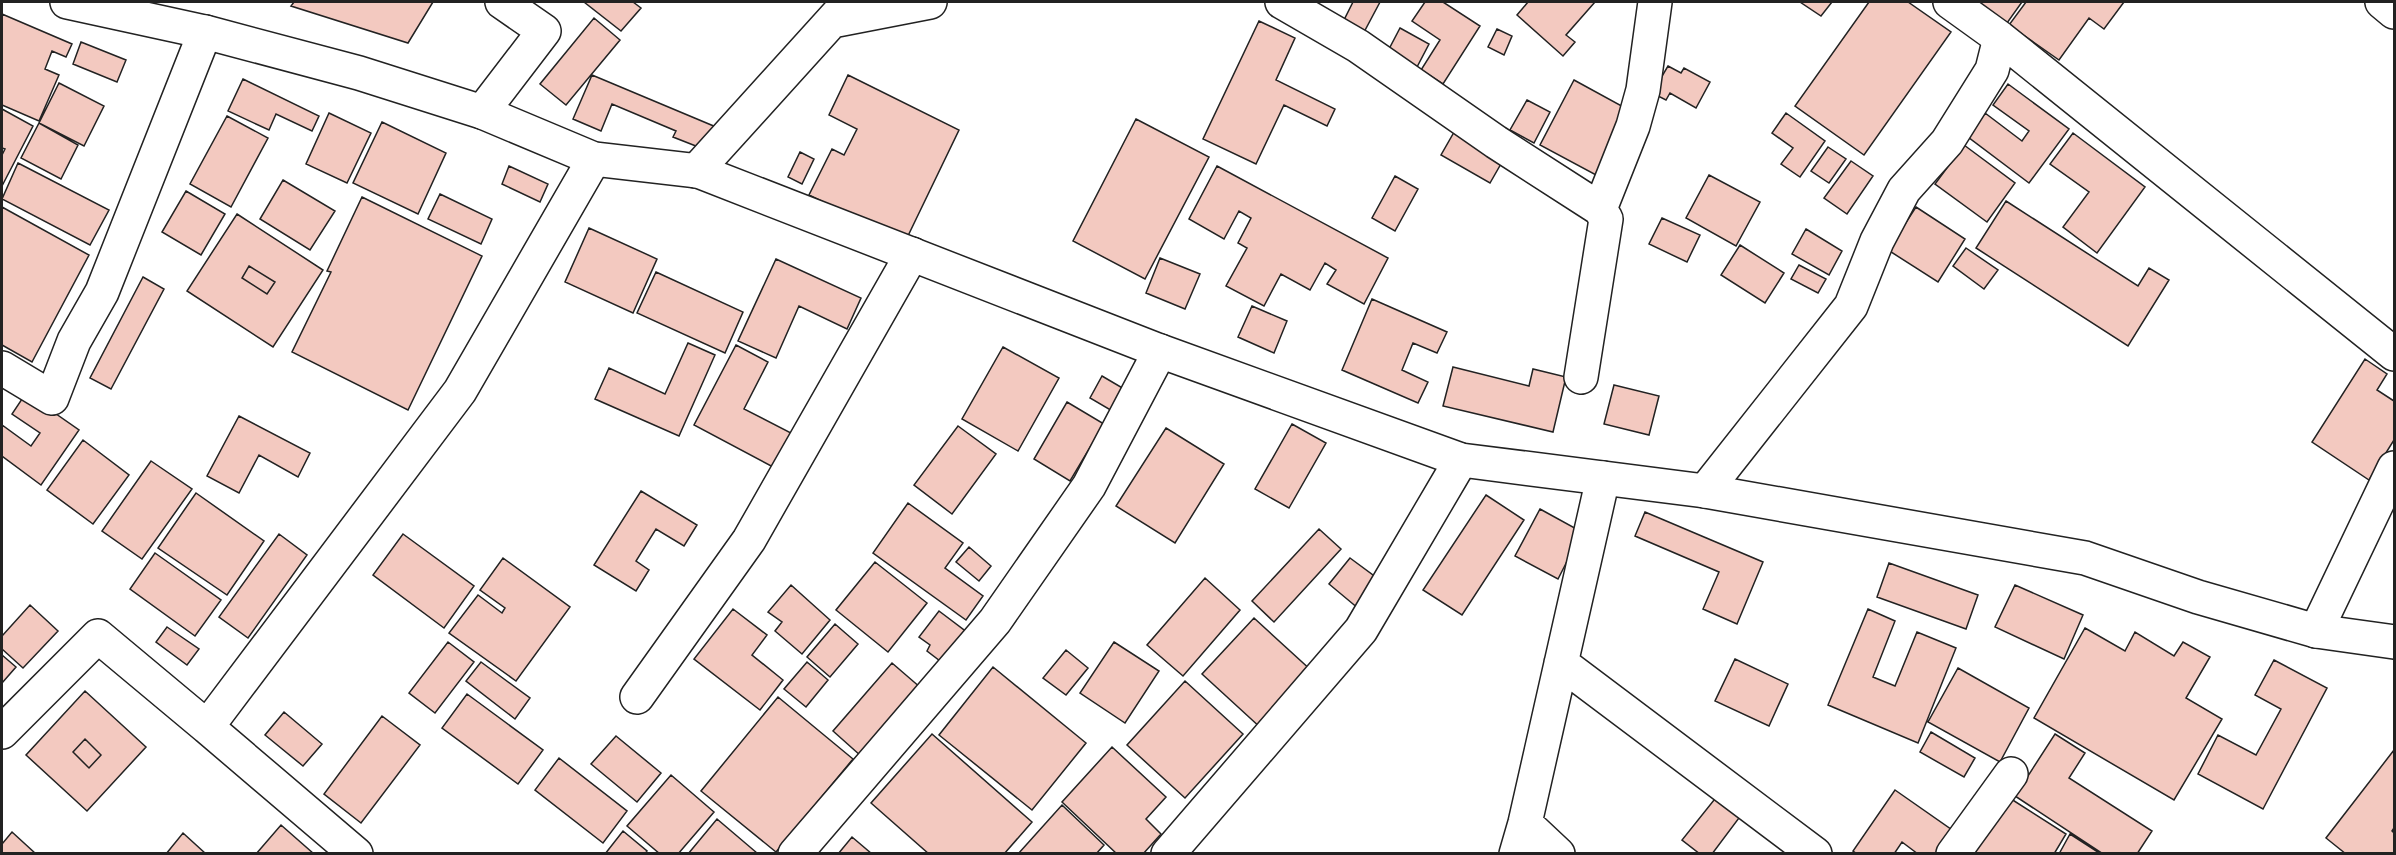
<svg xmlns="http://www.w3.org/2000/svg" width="2396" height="855" font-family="'Noto Sans',sans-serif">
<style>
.building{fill:#f3c9c0;stroke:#222;stroke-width:1.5;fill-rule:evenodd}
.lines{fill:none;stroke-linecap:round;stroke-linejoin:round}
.street-casing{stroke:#222;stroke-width:36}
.secondary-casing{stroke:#222;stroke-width:36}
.street{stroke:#fff;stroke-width:33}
.secondary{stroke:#fff;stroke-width:33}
</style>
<rect width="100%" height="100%" fill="#fff"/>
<path class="building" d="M 294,2 L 433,2 L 408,43 L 291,6 Z
M 584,2 L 633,2 L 641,8 L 621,31 Z
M 1353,2 L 1380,2 L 1363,34 L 1342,24 Z
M 1425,2 L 1443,2 L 1480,26 L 1443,84 L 1421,70 L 1440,40 L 1412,21 Z
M 1528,2 L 1595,2 L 1566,35 L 1575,42 L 1563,56 L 1517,15 Z
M 1800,2 L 1832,2 L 1821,16 Z
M 1869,2 L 1908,2 L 1951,32 L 1864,155 L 1795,106 Z
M 1977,2 L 2022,2 L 2007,23 Z
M 2026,2 L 2124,2 L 2104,29 L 2089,18 L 2059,60 L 2009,25 Z
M 2,14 L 72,44 L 66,57 L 52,51 L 45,69 L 59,75 L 39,121 L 2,105 Z
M 594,18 L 620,40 L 566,105 L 540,84 Z
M 1259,21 L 1295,38 L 1276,80 L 1335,109 L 1327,126 L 1284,105 L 1256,164 L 1203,139 Z
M 1400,28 L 1429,44 L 1417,67 L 1388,51 Z
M 1497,29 L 1512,36 L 1504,55 L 1488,47 Z
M 81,42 L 126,60 L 117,82 L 73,64 Z
M 1668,66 L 1681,73 L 1684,68 L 1710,82 L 1696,108 L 1670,93 L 1666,100 L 1652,93 Z
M 592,75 L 716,127 L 706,150 L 673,137 L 676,131 L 612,104 L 601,131 L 573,119 Z
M 848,75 L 959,130 L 905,242 L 809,195 L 832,149 L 844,155 L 857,129 L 829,115 Z
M 243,79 L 319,116 L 312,131 L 276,114 L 269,130 L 228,111 Z
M 1574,80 L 1629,110 L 1596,175 L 1540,145 Z
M 59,83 L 104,106 L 84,146 L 39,123 Z
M 2008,84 L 2069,129 L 2029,183 L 1968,137 L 1985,113 L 2022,141 L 2029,131 L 1993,105 Z
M 1527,100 L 1550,112 L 1534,143 L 1510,130 Z
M 2,109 L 33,126 L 2,186 L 2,155 L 5,149 L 2,148 Z
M 329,113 L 371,133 L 347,183 L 306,164 Z
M 1786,113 L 1825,141 L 1800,177 L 1781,164 L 1793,148 L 1772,133 Z
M 227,116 L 268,138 L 231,207 L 190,184 Z
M 1136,119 L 1209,157 L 1145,279 L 1073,241 Z
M 382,122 L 446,153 L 418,214 L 353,183 Z
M 39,123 L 78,145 L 61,179 L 21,158 Z
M 1457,127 L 1506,155 L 1490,183 L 1441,155 Z
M 2073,133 L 2145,187 L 2097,253 L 2063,227 L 2089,192 L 2050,164 Z
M 1964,145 L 2015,183 L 1987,222 L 1935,184 Z
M 1828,147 L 1846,159 L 1829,183 L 1811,171 Z
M 800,152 L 814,159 L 802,184 L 788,177 Z
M 1851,161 L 1873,176 L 1847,214 L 1824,198 Z
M 18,163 L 109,210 L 90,245 L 2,199 Z
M 509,166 L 548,184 L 540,202 L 502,184 Z
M 1217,166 L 1388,258 L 1364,304 L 1327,284 L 1336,270 L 1325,263 L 1310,290 L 1281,274 L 1264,306 L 1226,286 L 1247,248 L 1238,243 L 1251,218 L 1239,211 L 1224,239 L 1189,219 Z
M 1709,175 L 1760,202 L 1736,246 L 1686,218 Z
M 1395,176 L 1418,189 L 1395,231 L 1372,218 Z
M 283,180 L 335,211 L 310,250 L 260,219 Z
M 186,191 L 225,214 L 201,255 L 162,232 Z
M 440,194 L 492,219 L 481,244 L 428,219 Z
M 362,197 L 482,256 L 408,410 L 292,352 L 331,272 L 327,271 Z
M 2006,201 L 2138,286 L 2149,268 L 2169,280 L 2128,346 L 1976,248 Z
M 2,207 L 89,255 L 32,362 L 2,345 Z
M 1916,207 L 1965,239 L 1938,282 L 1888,250 Z
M 237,214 L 323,270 L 273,347 L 187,291 ZM 249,266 L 275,282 L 267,294 L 242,278 Z
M 1662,218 L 1700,235 L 1687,262 L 1649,244 Z
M 589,228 L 657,259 L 633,313 L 565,282 Z
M 1806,229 L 1842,251 L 1829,275 L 1792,254 Z
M 1740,245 L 1784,273 L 1765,303 L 1721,275 Z
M 1966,248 L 1998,270 L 1984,289 L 1953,266 Z
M 1160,258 L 1200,274 L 1185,309 L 1146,293 Z
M 776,259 L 861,298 L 847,329 L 799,306 L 776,358 L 738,341 Z
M 1799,265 L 1826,279 L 1818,293 L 1791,279 Z
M 249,266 L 275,282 L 267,294 L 242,278 Z
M 656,272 L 743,312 L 725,353 L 637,313 Z
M 143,277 L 164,289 L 111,389 L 90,378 Z
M 1372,299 L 1447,332 L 1437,353 L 1413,343 L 1402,370 L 1428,382 L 1418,403 L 1342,370 Z
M 1252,306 L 1287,321 L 1274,353 L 1238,337 Z
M 688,343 L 715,355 L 679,436 L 595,399 L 609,368 L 665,394 Z
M 736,345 L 768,362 L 744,409 L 791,433 L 773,467 L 694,425 Z
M 1003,347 L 1059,378 L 1018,451 L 962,419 Z
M 2365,359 L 2387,374 L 2377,390 L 2394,401 L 2394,440 L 2369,480 L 2312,442 Z
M 1453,367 L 1529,386 L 1533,369 L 1566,377 L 1553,432 L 1443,406 Z
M 1102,376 L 1131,393 L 1119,415 L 1090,398 Z
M 1614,385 L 1659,396 L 1649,435 L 1604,424 Z
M 26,393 L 79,430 L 41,485 L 2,456 L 2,425 L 31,446 L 40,433 L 12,414 Z
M 1067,402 L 1104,424 L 1070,481 L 1034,459 Z
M 239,416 L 310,453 L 298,477 L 259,455 L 239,493 L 207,476 Z
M 1292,424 L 1326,443 L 1289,508 L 1255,489 Z
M 958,426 L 996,454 L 952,514 L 914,485 Z
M 1166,428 L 1224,464 L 1175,543 L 1116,506 Z
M 83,440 L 129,475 L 93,524 L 47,490 Z
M 151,461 L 192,489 L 142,559 L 102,531 Z
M 641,491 L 697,525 L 684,546 L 656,529 L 636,561 L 649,570 L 636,591 L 594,565 Z
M 196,493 L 264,541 L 227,595 L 158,548 Z
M 1486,495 L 1524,520 L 1462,615 L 1423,590 Z
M 908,503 L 963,543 L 945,568 L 983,596 L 966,620 L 873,553 Z
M 1540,509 L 1582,532 L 1558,579 L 1515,556 Z
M 1645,512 L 1763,562 L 1737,624 L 1703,609 L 1719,572 L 1635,536 Z
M 1319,529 L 1341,549 L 1274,622 L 1252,601 Z
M 279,534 L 307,555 L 248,638 L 219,617 Z
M 403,534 L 474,586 L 444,628 L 373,575 Z
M 969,547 L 991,566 L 979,581 L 956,562 Z
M 155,553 L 221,600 L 195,636 L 130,589 Z
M 503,558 L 570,607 L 516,681 L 449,633 L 478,595 L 502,613 L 505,608 L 480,590 Z
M 1350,558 L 1381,581 L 1359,609 L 1329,584 Z
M 875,562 L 927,603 L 888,652 L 836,610 Z
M 1889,563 L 1978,595 L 1966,629 L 1877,597 Z
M 1205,578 L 1240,610 L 1183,676 L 1147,645 Z
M 791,585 L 830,620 L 802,654 L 775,631 L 782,622 L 768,612 Z
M 2015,585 L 2083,615 L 2064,659 L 1995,627 Z
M 30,605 L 58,631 L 23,668 L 2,649 L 2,636 Z
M 733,609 L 767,635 L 752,655 L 783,680 L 760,710 L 694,659 Z
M 1868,609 L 1895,621 L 1873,677 L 1895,686 L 1917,632 L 1956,648 L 1918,743 L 1828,705 Z
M 939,611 L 968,633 L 944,664 L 927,651 L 930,645 L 919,637 Z
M 1254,618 L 1313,672 L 1262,729 L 1202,674 Z
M 835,624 L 858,644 L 830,677 L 807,657 Z
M 167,627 L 199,649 L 187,665 L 156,642 Z
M 2085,628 L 2125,651 L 2135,632 L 2174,656 L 2183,642 L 2210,657 L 2186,698 L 2222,719 L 2174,800 L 2034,718 Z
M 448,642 L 474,662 L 435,713 L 409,693 Z
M 1114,642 L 1159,671 L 1125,723 L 1080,693 Z
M 1066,650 L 1088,668 L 1066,695 L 1043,678 Z
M 2,655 L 16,667 L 2,683 Z
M 1735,659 L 1788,684 L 1769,726 L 1715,701 Z
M 2274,660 L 2327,688 L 2263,809 L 2198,774 L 2218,735 L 2256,755 L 2281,709 L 2255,695 Z
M 481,662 L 530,698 L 515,719 L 466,681 Z
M 807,662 L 828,680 L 806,707 L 784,689 Z
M 892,663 L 921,688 L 861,756 L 833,731 Z
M 993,667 L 1086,743 L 1032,810 L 939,735 Z
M 1958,668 L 2029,708 L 2000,762 L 1928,722 Z
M 1185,681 L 1243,734 L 1185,798 L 1127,745 Z
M 85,691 L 146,747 L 87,811 L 26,755 ZM 85,739 L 101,755 L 89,768 L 73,752 Z
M 467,694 L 543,750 L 518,784 L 442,728 Z
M 778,697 L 853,759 L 776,852 L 701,791 Z
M 284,712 L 322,744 L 303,766 L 265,735 Z
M 382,716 L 420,745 L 361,823 L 324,794 Z
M 1931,732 L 1975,758 L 1964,777 L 1920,752 Z
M 932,734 L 1032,822 L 1004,854 L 929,854 L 871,803 Z
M 2055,734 L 2085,753 L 2069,778 L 2152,831 L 2137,854 L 2103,854 L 2015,796 Z
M 616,736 L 661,773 L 637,802 L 591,764 Z
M 85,739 L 101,755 L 89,768 L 73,752 Z
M 1112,747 L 1166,797 L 1146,819 L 1161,834 L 1143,854 L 1117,854 L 1062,802 Z
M 2394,750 L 2394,828 L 2392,831 L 2394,833 L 2394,854 L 2346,854 L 2326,838 Z
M 559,758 L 627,811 L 603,843 L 535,790 Z
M 671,775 L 714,812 L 678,854 L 660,854 L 627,826 Z
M 1895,790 L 1955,832 L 1940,854 L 1918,854 L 1902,842 L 1894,854 L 1857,854 L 1853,851 Z
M 1718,795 L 1742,814 L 1712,854 L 1700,854 L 1682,840 Z
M 2008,797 L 2066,834 L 2054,854 L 1974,854 Z
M 1062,805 L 1104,845 L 1096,854 L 1018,854 Z
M 717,819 L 757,853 L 757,854 L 688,854 Z
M 281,825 L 314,854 L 256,854 Z
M 623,831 L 647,851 L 645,854 L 605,854 Z
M 12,832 L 36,854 L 2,854 L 2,844 Z
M 183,833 L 206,854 L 166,854 Z
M 2070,834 L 2101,854 L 2059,854 Z
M 852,837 L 872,854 L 838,854 Z"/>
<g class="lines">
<defs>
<path id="street" d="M 1282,2 L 1358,46 L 1496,142 L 1600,209
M 1950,2 L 2000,38 L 2394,354
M 2382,2 L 2394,12
M 832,21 L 930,2
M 482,112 L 544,31 L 502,2
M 696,171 L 849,2
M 2,368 L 52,398 L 74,341 L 102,292 L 205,32
M 1581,377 L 1606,219 L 1600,209 L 1633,126 L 1643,90 L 1655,2
M 1705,491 L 1851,306 L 1877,241 L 1904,190 L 1947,142 L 1992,70 L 2000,38
M 2316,631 L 2394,468
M 1561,663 L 1815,854
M 637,697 L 749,540 L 912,254
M 207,727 L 356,854
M 2,732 L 98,636 L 207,727 L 460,391 L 594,159
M 1525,823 L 1558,854
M 795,854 L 995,621 L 1089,486 L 1160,351
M 1168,854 L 1361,630 L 1461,460
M 1516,854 L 1525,823 L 1603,478
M 1953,854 L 2011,774"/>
<path id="secondary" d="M 67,2 L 205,32 L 359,73 L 482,112 L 594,159 L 698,171 L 1160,351 L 1461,460 L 1705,491 L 2085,558 L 2198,597 L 2316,631 L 2394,642"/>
</defs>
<use href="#street" class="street-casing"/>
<use href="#secondary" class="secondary-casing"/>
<use href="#street" class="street"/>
<use href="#secondary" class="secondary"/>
</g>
<rect width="2396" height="855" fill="none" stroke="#222222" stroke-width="6"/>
</svg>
